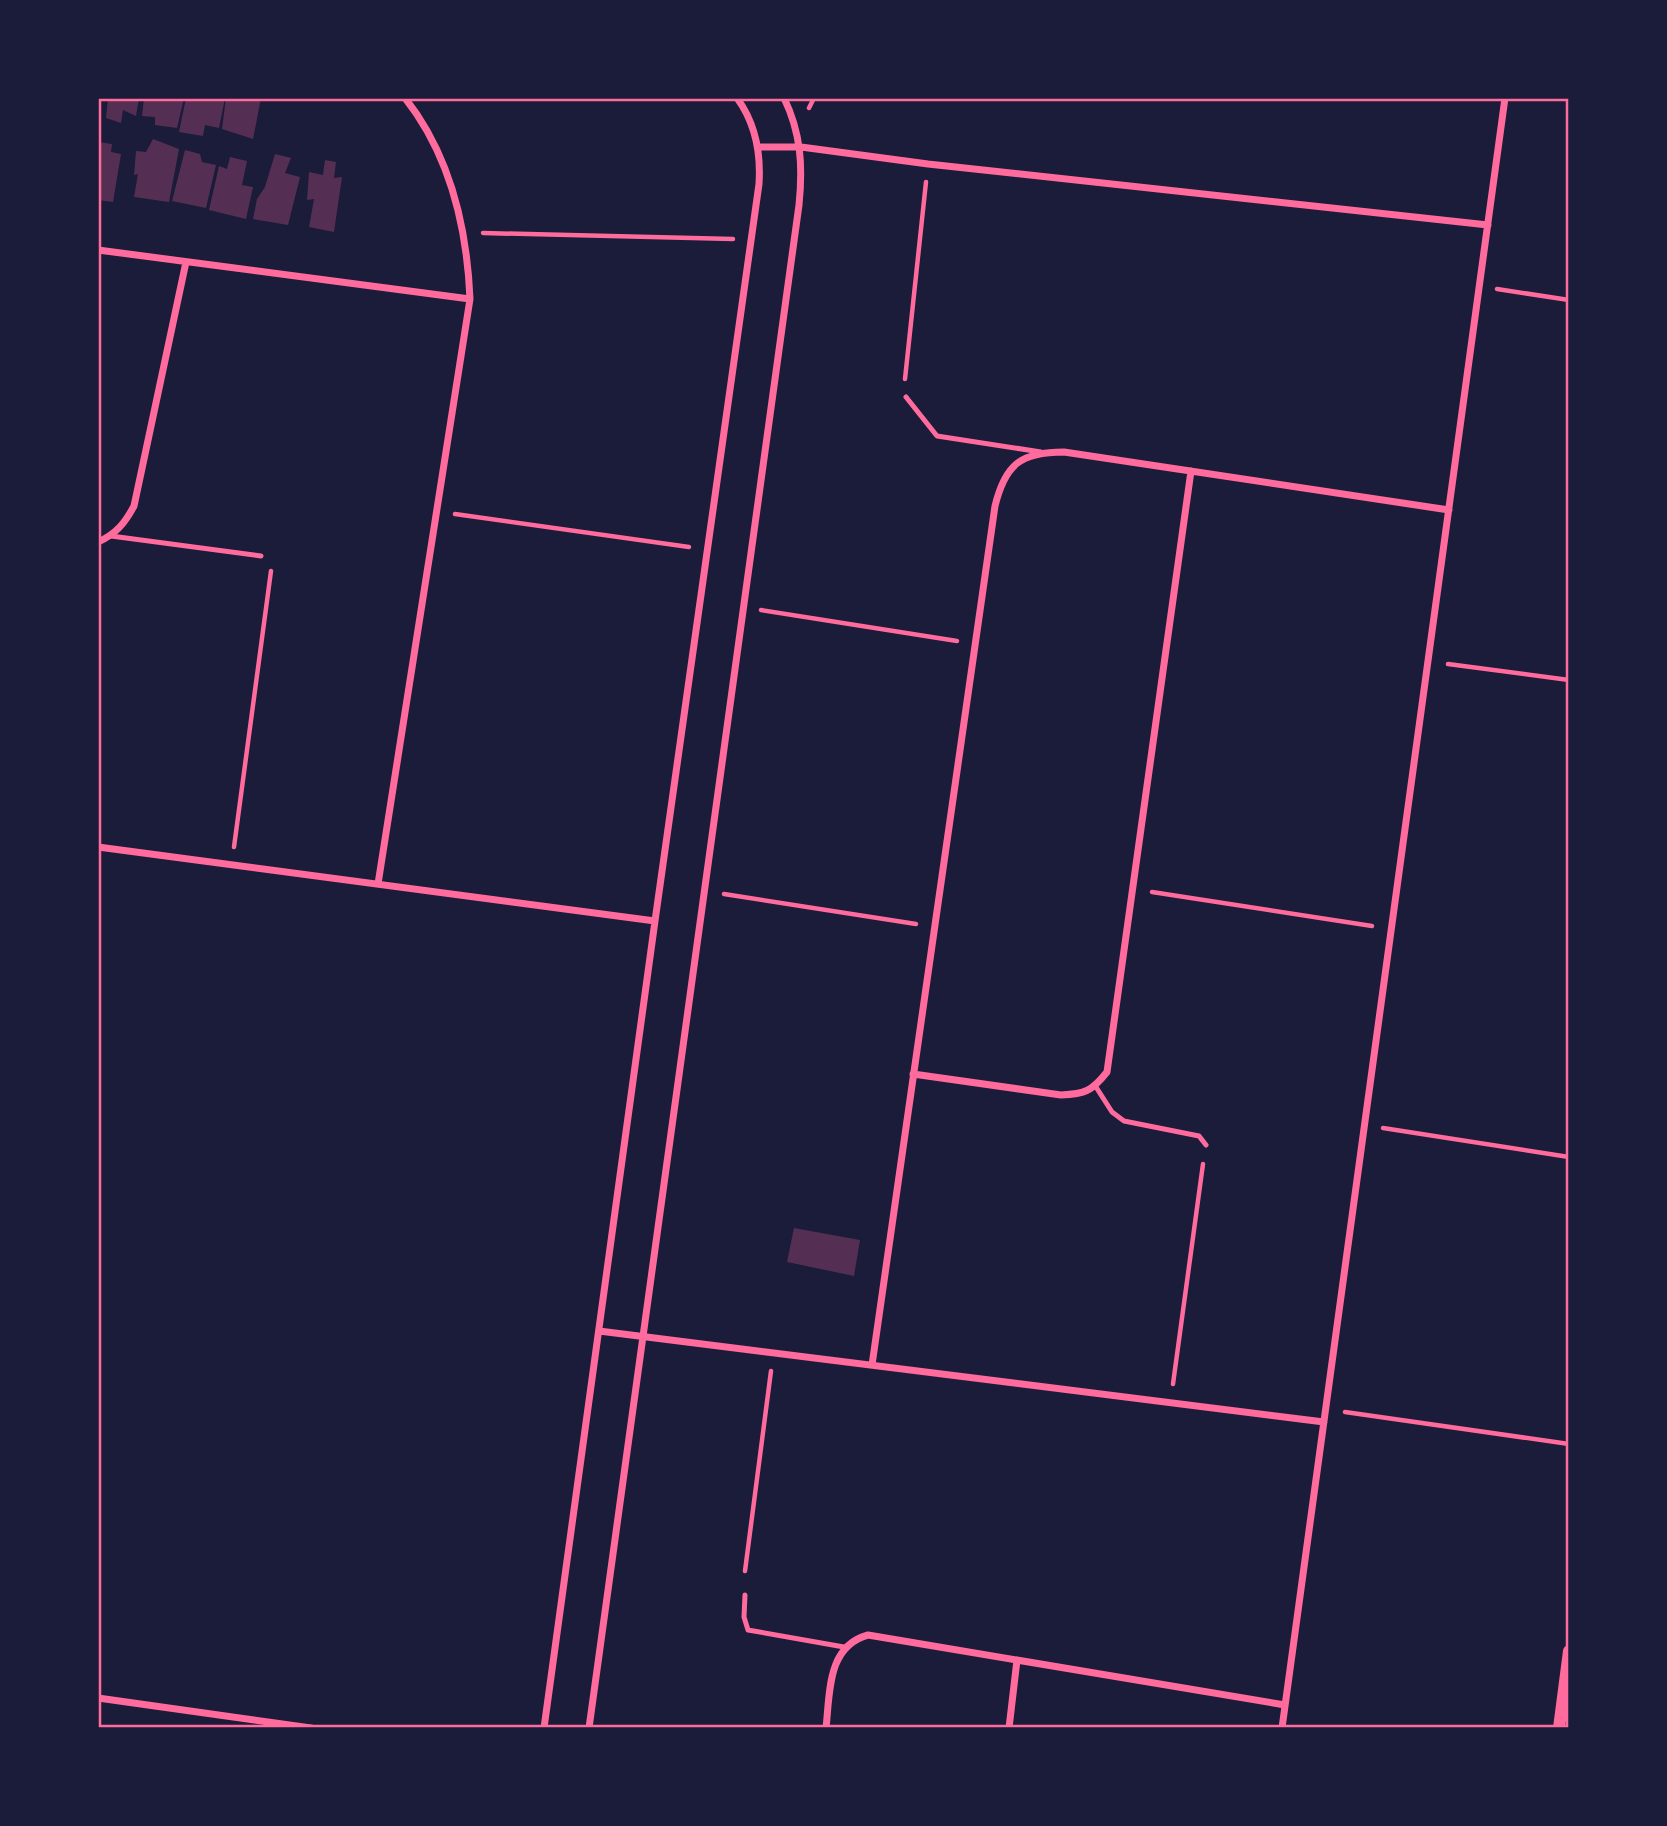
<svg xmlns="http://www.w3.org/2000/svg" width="1667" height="1826" font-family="'Zilla Slab',serif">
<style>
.building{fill:#542f53}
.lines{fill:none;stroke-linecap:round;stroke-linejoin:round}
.path{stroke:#ff6b9d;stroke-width:4.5}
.service{stroke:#ff6b9d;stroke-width:5}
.minor{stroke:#ff6b9d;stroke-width:7}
.tertiary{stroke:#ff6b9d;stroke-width:12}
.neatline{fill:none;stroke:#ff6b9d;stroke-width:2.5}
</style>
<rect width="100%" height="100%" fill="#1b1b3a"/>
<path class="building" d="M 108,98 L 139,98 L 136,116 L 123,110 L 121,123 L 106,118 Z
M 144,98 L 184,98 L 177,128 L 155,125 L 155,117 L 142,116 Z
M 186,98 L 225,98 L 219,128 L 205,125 L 203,136 L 179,132 Z
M 226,98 L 261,98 L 253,139 L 222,129 Z
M 153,139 L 179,149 L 169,202 L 134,197 L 138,174 L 134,175 L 136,151 L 146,152 Z
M 98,142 L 112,144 L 111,152 L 121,154 L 113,202 L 98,200 Z
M 185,150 L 200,154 L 202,162 L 216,165 L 206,208 L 172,201 Z
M 275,154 L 291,158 L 285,173 L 300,177 L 288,225 L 253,219 L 257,199 L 265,187 Z
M 230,157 L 247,161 L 242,185 L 253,187 L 246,219 L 209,210 L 219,166 L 227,169 Z
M 325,160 L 336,162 L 334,178 L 342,177 L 334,232 L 309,227 L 314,199 L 307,200 L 309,172 L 323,175 Z
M 794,1228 L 860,1240 L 854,1276 L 787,1262 Z"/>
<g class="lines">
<path class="path" d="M 809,108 L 814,98
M 483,233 L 733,239
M 1497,289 L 1569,300
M 905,379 L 926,182
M 455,514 L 689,547
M 761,610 L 957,641
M 1448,664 L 1569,680
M 234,847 L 271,571
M 1152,892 L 1372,926
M 724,894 L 916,924
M 1383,1128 L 1569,1157
M 1173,1384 L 1203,1164
M 1345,1412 L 1569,1444
M 745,1571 L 771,1371"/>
<path class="service" d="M 906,397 L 937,436 L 1041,452
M 111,536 L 261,556
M 1096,1087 L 1112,1112 L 1124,1121 L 1199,1136 L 1206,1145
M 745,1595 L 744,1617 L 748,1630 L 844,1647"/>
<path class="minor" d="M 759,147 L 801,147 L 928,164 L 1488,225
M 98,250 L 470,299
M 98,542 C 116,534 125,523 134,506 L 186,262
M 98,847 L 655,921
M 378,884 L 470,299 C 467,228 450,155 405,98
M 913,1074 L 1061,1095 C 1085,1094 1092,1091 1107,1072 L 1191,471
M 599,1331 L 1324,1422
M 872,1365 L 995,506 C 1005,465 1020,452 1064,452 L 1449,510
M 98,1698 L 311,1728
M 544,1728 L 655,921 L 759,184 C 761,153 756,124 737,98
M 589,1728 L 799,205 C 803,166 801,133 784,98
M 826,1728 C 830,1693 827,1646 868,1635 L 1285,1705
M 1009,1728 L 1017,1660
M 1282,1728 L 1505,98"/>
<path class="tertiary" d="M 1559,1728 L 1569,1651"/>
</g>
<rect width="1667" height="1826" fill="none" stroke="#1b1b3a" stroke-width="200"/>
<rect x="100" y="100" width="1467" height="1626" class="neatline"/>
</svg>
